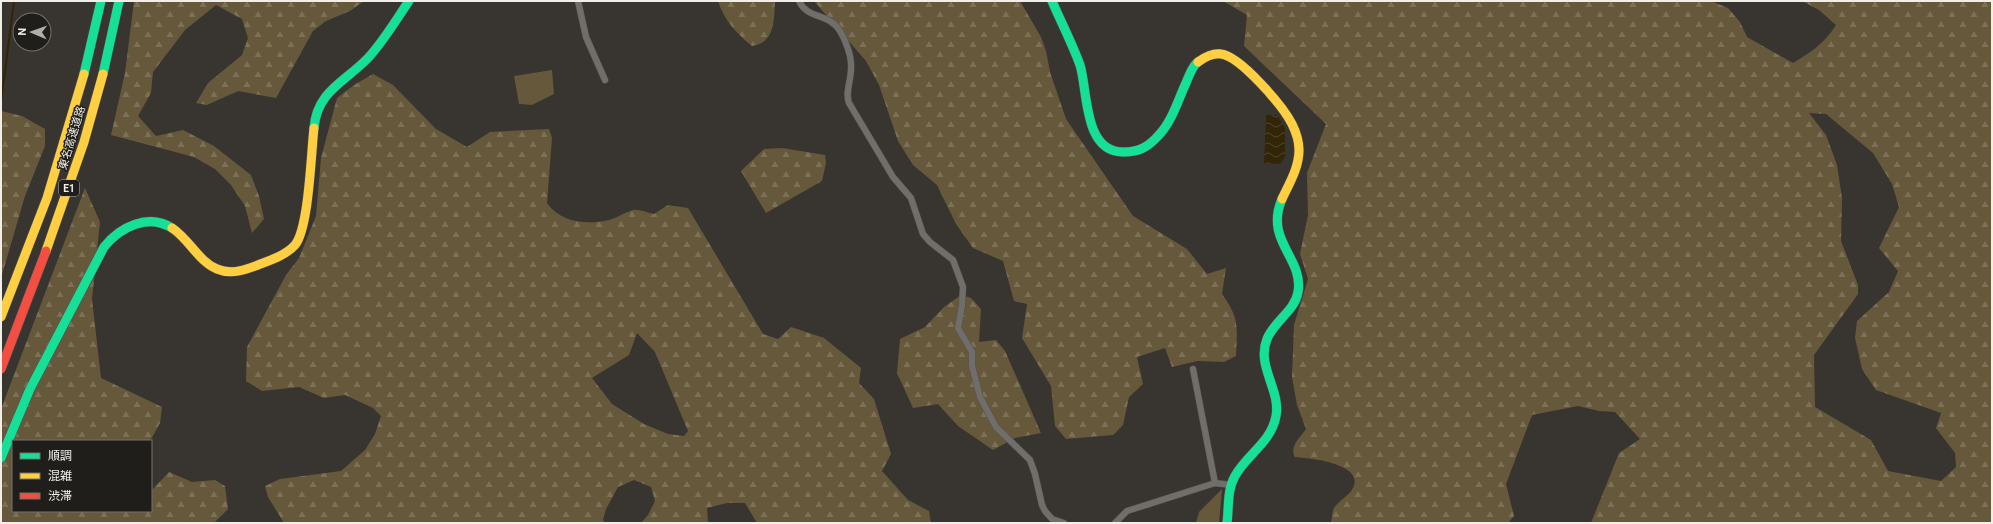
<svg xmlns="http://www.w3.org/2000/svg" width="1993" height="524" font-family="Roboto,'Noto Sans JP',sans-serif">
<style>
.green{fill:#66583a}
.forest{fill:url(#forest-firs);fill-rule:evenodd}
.water{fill:url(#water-waves)}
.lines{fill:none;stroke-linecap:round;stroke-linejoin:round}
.stream{stroke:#322609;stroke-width:2}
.street-casing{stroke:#56534f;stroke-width:7}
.fast-casing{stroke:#56534f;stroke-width:10}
.slow-casing{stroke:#56534f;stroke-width:10}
.jam-casing{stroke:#56534f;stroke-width:10}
.street{stroke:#706e6b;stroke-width:6}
.fast{stroke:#16e098;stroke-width:9}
.slow{stroke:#ffcf43;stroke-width:9}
.jam{stroke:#f24e42;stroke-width:9}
.labels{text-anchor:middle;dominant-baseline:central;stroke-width:3;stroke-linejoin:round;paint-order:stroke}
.shield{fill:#201e1a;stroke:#b3b0ac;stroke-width:1}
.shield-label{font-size:10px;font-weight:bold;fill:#f2efea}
.street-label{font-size:11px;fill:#f2efea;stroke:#201e1a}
</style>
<defs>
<pattern id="forest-firs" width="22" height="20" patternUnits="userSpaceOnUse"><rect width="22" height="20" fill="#66583a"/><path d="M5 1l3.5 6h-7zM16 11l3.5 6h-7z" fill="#7c7057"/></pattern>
<pattern id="water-waves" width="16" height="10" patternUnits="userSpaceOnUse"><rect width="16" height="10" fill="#322609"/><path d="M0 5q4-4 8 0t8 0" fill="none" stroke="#50462d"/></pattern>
</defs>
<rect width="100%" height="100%" fill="#383530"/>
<path class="green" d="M 552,70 L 554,94 L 532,105 L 519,104 L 514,76 Z
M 1222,489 L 1219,523 L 1196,523 L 1199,512 Z"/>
<path class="forest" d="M 134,1 L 364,1 L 350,11 L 326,21 L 313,31 L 276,98 L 238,91 L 207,105 L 196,103 L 208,83 L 242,55 L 248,38 L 242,19 L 216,5 L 185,30 L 153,72 L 151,93 L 138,116 L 156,136 L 183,130 L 214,146 L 251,175 L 259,196 L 264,219 L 252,233 L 245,206 L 231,185 L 215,169 L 194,157 L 111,135 L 125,73 Z
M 718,1 L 775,1 C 774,20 775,43 752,46 C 737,34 724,20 718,1 Z
M 814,1 L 1020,1 L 1041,37 L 1046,51 L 1050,72 L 1066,119 L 1133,216 L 1187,249 L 1207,274 L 1226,268 L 1222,294 C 1240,319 1237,327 1236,356 L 1224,362 L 1197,361 L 1172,367 L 1165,348 L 1137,357 L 1143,384 L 1129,397 L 1123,425 L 1113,435 L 1066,439 L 1055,426 L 1051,386 L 1022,338 L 1027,304 L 1014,301 L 1003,261 L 973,248 L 956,224 L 937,185 L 913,165 L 898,141 L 879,85 L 866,61 Z
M 1223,1 L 1711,1 L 1728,8 L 1740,22 L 1747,37 L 1793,63 C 1811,52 1825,43 1836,25 L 1819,10 L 1802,1 L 1992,1 L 1992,523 L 1591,523 L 1619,453 L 1640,439 L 1615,412 L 1599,411 L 1578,406 L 1532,415 L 1506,484 L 1514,516 L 1508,523 L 1331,523 C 1332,518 1332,512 1334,508 C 1339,500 1349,496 1353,488 C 1365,463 1308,458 1295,457 C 1289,446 1300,438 1306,429 L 1297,405 L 1292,377 L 1294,325 L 1308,279 L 1300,254 L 1308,215 L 1307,173 L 1326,124 L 1244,46 L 1247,15 ZM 1809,113 L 1826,114 L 1873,153 L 1892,184 L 1899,207 L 1879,248 L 1898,271 L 1889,292 L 1857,321 L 1855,338 L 1862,369 L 1876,390 L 1941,413 L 1936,428 L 1955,453 L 1956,467 L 1941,481 L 1888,471 L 1871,440 L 1815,407 L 1814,355 L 1858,294 L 1858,285 L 1841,241 L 1842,198 L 1837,165 L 1826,135 Z
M 373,74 L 393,85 L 436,129 L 467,147 L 490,132 L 549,129 L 552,138 L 547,203 C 561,223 587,225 609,220 C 617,218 625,212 633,210 C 639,209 648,213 654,214 L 668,205 L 688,208 L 763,334 L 778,339 L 791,327 L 824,338 L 861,368 L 859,383 L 874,399 L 891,454 L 882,471 L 908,500 L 929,511 L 931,523 L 757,523 L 745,503 L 727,503 L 707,508 L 708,523 L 641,523 L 648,515 L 655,501 L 651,487 L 634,480 L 618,487 L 606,509 L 603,520 L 605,523 L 284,523 L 268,497 L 265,486 L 280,479 L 341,471 L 365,450 L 375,434 L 381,416 L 373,408 L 345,395 L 324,398 L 299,387 L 262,391 L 246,381 L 247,347 L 286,275 L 299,258 L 316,216 L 321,158 L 337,98 L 354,85 ZM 637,333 L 655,352 L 688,431 L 684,436 L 668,434 L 644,424 L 612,404 L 592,378 L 629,355 Z
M 1,111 L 22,116 L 45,129 L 45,146 L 25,196 L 1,278 Z
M 782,148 L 825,155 L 826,163 L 822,181 L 766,213 L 741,171 L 764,149 Z
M 85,188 L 100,222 L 92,299 L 101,378 L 162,407 L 160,423 L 150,441 L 13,441 L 13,511 L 151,511 L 151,491 L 169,472 L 192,482 L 215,480 L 225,486 L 228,509 L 214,523 L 1,523 L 1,409 Z
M 961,295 L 971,298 L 981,309 L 979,342 L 996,340 L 1005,351 L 1041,433 L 1015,438 L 993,450 L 958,426 L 938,404 L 913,408 L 897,373 L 900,339 L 925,327 L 944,307 Z"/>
<path class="water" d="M 1266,115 L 1277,115 L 1285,128 L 1285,157 L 1280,164 L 1264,163 Z"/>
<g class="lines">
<path class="stream" d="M 1,102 L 14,1"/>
<defs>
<path id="street" d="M 578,1 L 586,37 L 605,80
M 799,1 C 808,20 828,12 840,31 C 846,41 852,57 851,69 C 851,81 845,92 849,103 L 893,177 L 911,198 L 923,234 L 930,242 L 953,260 L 963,287 L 962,305 L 958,328 L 972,352 L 972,366 L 980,397 L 996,427 L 1030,460 L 1035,474 L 1042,505 L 1045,511 L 1052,519 L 1064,523
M 1193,369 L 1215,483
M 1115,523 L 1127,511 L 1215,483 L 1231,485"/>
<path id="fast" d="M 1052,1 C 1061,22 1072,43 1080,65 C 1088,90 1083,153 1124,152 C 1139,152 1148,147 1158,136 C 1172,122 1178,100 1186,83 C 1189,76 1192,66 1198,62
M 84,74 L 101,1
M 103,74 L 119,1
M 314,128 C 317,91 345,82 368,58 C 383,42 396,20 409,1
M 1,458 L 30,389 L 104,247 C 120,227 148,213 172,228
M 1227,523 C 1229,507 1227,490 1235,476 C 1247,454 1271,443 1276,416 C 1281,390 1256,366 1267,339 C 1274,321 1295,311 1298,292 C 1304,258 1264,241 1282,199"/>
<path id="slow" d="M 1198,62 C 1205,57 1212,53 1221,54 C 1240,56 1283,106 1292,124 C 1296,132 1299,141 1299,150 C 1299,168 1289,184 1282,199
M 172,228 C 189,239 199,262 217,269 C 231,275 245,270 258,265 C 271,260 286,255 295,245 C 309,228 311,153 314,128
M 46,251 L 84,142 L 103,74
M 1,317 L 47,198 L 84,74"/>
<path id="jam" d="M 1,369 L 46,251"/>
</defs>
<use href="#street" class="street-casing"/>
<use href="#fast" class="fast-casing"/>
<use href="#slow" class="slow-casing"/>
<use href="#jam" class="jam-casing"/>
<use href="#street" class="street"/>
<use href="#fast" class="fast"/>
<use href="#slow" class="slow"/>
<use href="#jam" class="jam"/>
</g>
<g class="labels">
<rect class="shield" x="59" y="180" width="20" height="16" rx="3"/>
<g class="shield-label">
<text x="69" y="188">E1</text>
</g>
<g class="street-label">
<text transform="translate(72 138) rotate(-73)">東名高速道路</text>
</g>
</g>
<rect width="1993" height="524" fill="none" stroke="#f2efea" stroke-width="4"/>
<rect x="12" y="440" width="140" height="72" fill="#201e1a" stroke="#74726d"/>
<rect x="20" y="453" width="20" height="6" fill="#16e098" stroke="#74726d"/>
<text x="48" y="460" font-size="12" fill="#f2efea">順調</text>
<rect x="20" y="473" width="20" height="6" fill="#ffcf43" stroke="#74726d"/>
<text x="48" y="480" font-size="12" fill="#f2efea">混雑</text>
<rect x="20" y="493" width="20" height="6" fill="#f24e42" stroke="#74726d"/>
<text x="48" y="500" font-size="12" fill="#f2efea">渋滞</text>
<g transform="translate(32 32) rotate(272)"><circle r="19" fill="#201e1a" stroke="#74726d"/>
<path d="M0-3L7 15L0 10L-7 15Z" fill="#b1aea9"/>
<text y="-6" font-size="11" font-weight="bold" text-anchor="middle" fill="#f2efea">N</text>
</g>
</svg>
